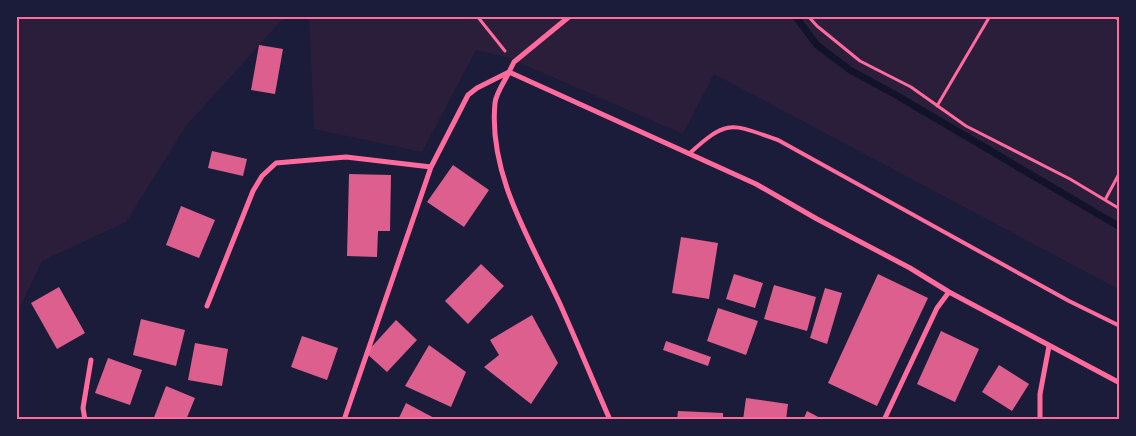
<svg xmlns="http://www.w3.org/2000/svg" width="1136" height="436" font-family="'Noto Sans',sans-serif">
<style>
.green{fill:#2a1e3b}
.lines{fill:none;stroke-linecap:round;stroke-linejoin:round}
.stream{stroke:#12122b;stroke-width:7}
.building{fill:#dd5f8e}
.path{stroke:#ff6b9d;stroke-width:3}
.service{stroke:#ff6b9d;stroke-width:4}
.minor{stroke:#ff6b9d;stroke-width:5}
.neatline{fill:none;stroke:#ff6b9d;stroke-width:2}
</style>
<rect width="100%" height="100%" fill="#1b1b3a"/>
<path class="green" d="M 16,16 L 294,16 L 281,21 L 186,126 L 126,222 L 42,261 L 19,309 L 16,311 Z
M 309,16 L 1120,16 L 1120,290 L 714,74 L 683,134 L 509,58 L 476,50 L 422,152 L 314,129 Z"/>
<g class="lines">
<path class="stream" d="M 795,16 L 817,45 L 850,70 L 896,95 L 1120,227"/>
</g>
<path class="building" d="M 259,45 L 283,49 L 275,94 L 251,90 Z
M 212,151 L 247,159 L 243,176 L 208,168 Z
M 453,165 L 489,190 L 464,227 L 427,202 Z
M 349,174 L 391,175 L 390,231 L 378,231 L 377,257 L 347,256 Z
M 181,206 L 215,220 L 199,258 L 166,245 Z
M 681,237 L 718,243 L 709,299 L 672,293 Z
M 481,264 L 504,286 L 468,324 L 445,301 Z
M 734,274 L 763,283 L 755,308 L 726,299 Z
M 878,274 L 928,298 L 877,406 L 828,383 Z
M 774,285 L 816,297 L 807,331 L 764,319 Z
M 59,287 L 85,333 L 57,349 L 31,303 Z
M 825,288 L 842,293 L 827,344 L 810,338 Z
M 718,308 L 758,321 L 746,355 L 707,341 Z
M 532,315 L 558,363 L 531,404 L 484,367 L 499,355 L 490,340 Z
M 141,319 L 185,330 L 176,366 L 133,355 Z
M 396,320 L 417,340 L 387,372 L 366,353 Z
M 941,331 L 979,349 L 955,402 L 917,384 Z
M 302,336 L 338,348 L 327,380 L 291,367 Z
M 666,341 L 711,357 L 708,366 L 663,350 Z
M 195,343 L 228,349 L 222,386 L 188,380 Z
M 429,345 L 466,372 L 451,407 L 405,386 Z
M 108,358 L 142,370 L 130,405 L 95,393 Z
M 999,365 L 1029,384 L 1012,411 L 982,392 Z
M 166,386 L 195,398 L 186,420 L 153,420 Z
M 746,398 L 788,404 L 786,420 L 743,420 Z
M 406,403 L 438,420 L 398,420 Z
M 678,411 L 723,413 L 723,420 L 677,420 Z
M 807,411 L 824,420 L 803,420 Z"/>
<g class="lines">
<path class="path" d="M 477,16 L 505,51
M 808,16 L 817,26 L 860,61 L 911,87 L 966,126 L 1070,179 L 1120,209
M 1113,16 L 1120,20
M 937,106 L 990,16
M 1105,200 L 1120,172"/>
<path class="service" d="M 690,153 C 728,118 732,124 778,140 L 1069,301 L 1120,326"/>
<path class="minor" d="M 207,306 L 253,191 L 262,176 L 276,163 L 346,157 L 431,167
M 85,420 L 83,408 L 91,360
M 344,420 L 431,167 L 468,95 L 477,88 L 509,72 L 514,62 L 570,16
M 610,420 C 593,381 577,342 560,304 C 531,241 488,175 495,103 C 496,93 505,81 509,72 L 756,184 L 817,219 L 910,268 L 949,292 L 1120,383
M 884,420 L 937,308 L 949,292
M 1040,420 L 1040,394 L 1049,346"/>
</g>
<rect width="1136" height="436" fill="none" stroke="#1b1b3a" stroke-width="35"/>
<rect x="18" y="18" width="1100" height="400" class="neatline"/>
</svg>
